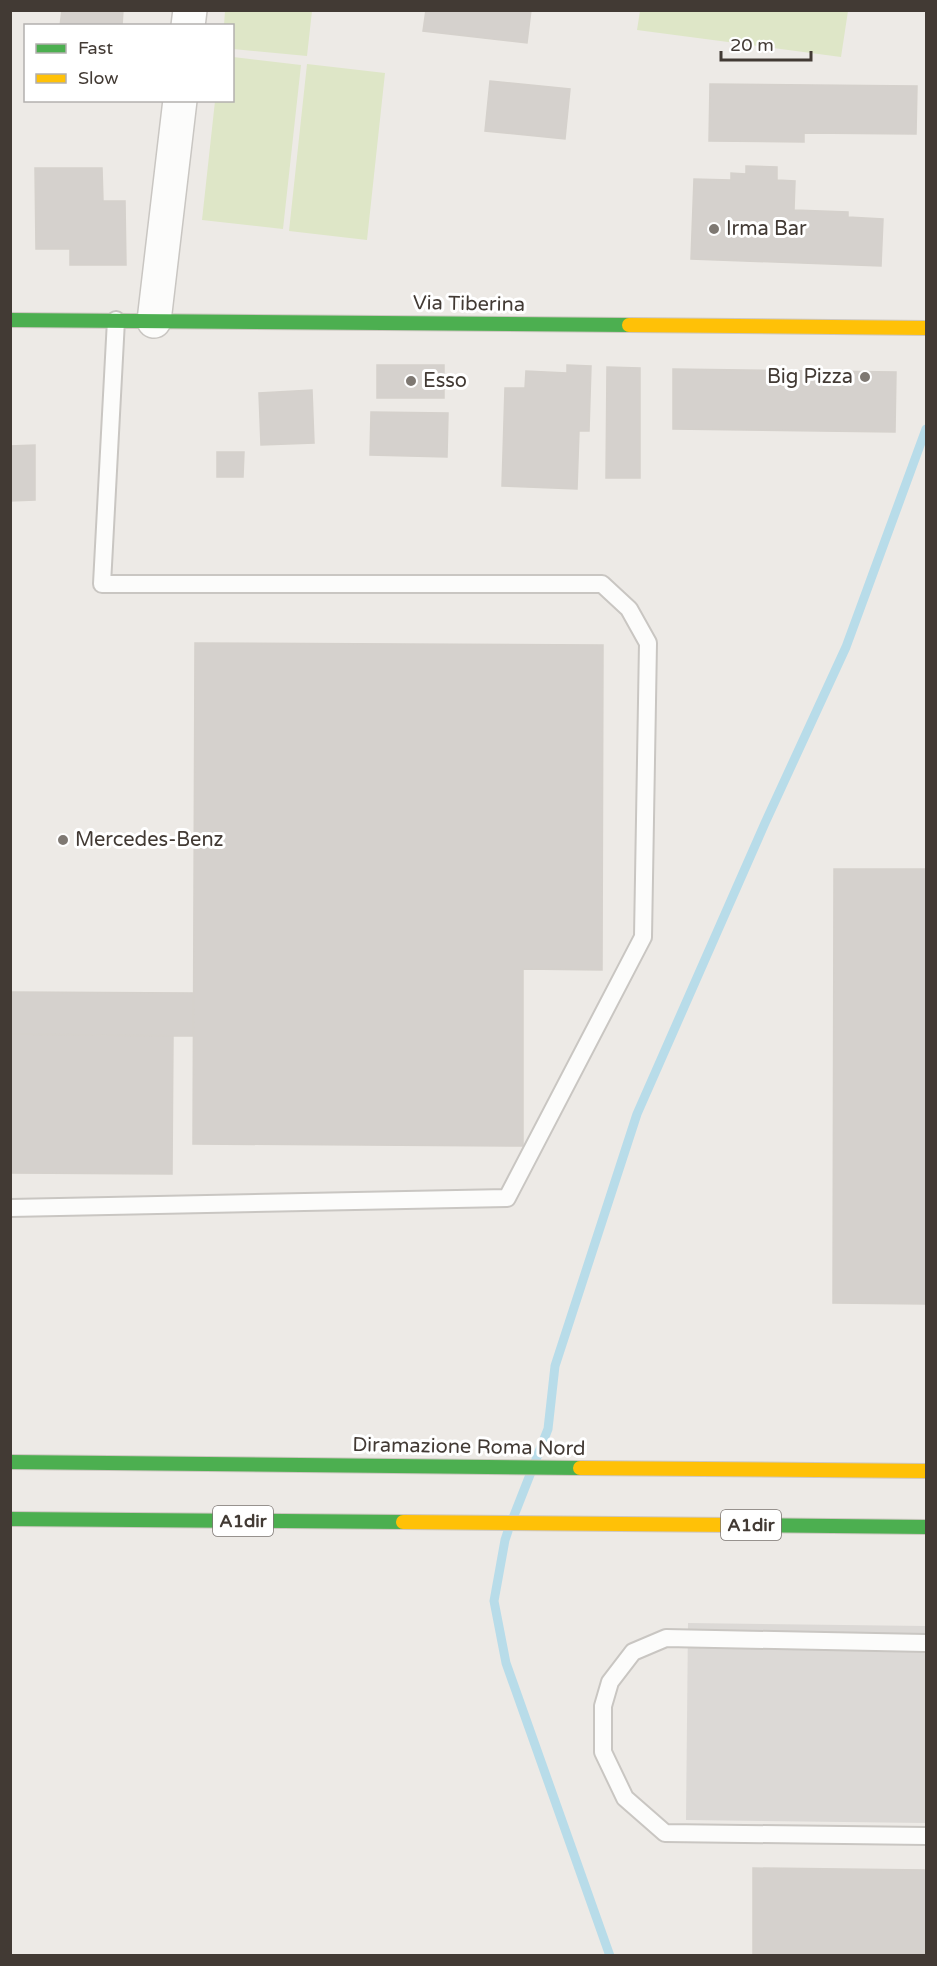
<svg xmlns="http://www.w3.org/2000/svg" width="937" height="1966" font-family="'Varela Round',sans-serif">
<style>
.green{fill:#dee6c7}
.parking{fill:#dcd9d6}
.lines{fill:none;stroke-linecap:round;stroke-linejoin:round}
.stream{stroke:#b8dce9;stroke-width:9}
.building{fill:#d5d1cd;stroke:#d5d1cc;stroke-width:1.5}
.lane-casing{stroke:#c9c6c2;stroke-width:20}
.street-casing{stroke:#c9c6c2;stroke-width:36}
.fast-casing{stroke:#cdc7c0;stroke-width:16}
.slow-casing{stroke:#cdc7c0;stroke-width:16}
.lane{stroke:#fcfcfb;stroke-width:16}
.street{stroke:#fcfcfb;stroke-width:33}
.fast{stroke:#4caf50;stroke-width:14}
.slow{stroke:#ffc107;stroke-width:14}
.poi-dot{fill:#7e7872;stroke:#fff;stroke-width:2}
.labels{text-anchor:middle;dominant-baseline:central;stroke-width:6;stroke-linejoin:round;paint-order:stroke}
.shield{fill:#fff;stroke:#7b7571;stroke-width:1.5}
.shield-label{font-size:18px;font-weight:bold;fill:#423a34}
.poi-label{font-size:20px;fill:#423a34;stroke:#fff;text-anchor:start}
.street-label{font-size:20px;fill:#423a34;stroke:#fff}
</style>
<rect width="100%" height="100%" fill="#edeae6"/>
<path class="green" d="M 225,11 L 312,11 L 307,56 L 233,49 L 232,26 L 224,25 Z
M 640,11 L 640,10 L 848,11 L 841,57 L 637,30 Z
M 233,57 L 301,65 L 283,229 L 202,220 L 215,101 L 232,100 Z
M 307,64 L 385,73 L 367,240 L 289,231 Z"/>
<path class="parking" d="M 688,1623 L 926,1626 L 926,1823 L 686,1820 Z"/>
<g class="lines">
<path class="stream" d="M 513,1518 L 548,1429 L 555,1366 L 637,1114 L 765,823 L 846,647 L 926,429
M 508,1531 L 505,1540 L 494,1601 L 506,1663 L 610,1956"/>
</g>
<path class="building" d="M 62,10 L 123,10 L 122,26 L 60,26 Z
M 426,10 L 531,10 L 527,43 L 423,31 Z
M 490,81 L 570,89 L 565,139 L 485,131 Z
M 710,84 L 917,86 L 916,134 L 804,133 L 804,142 L 709,141 Z
M 746,166 L 777,167 L 777,180 L 795,181 L 794,210 L 848,212 L 848,217 L 883,219 L 881,266 L 691,259 L 694,179 L 731,180 L 731,173 L 746,174 Z
M 35,168 L 102,168 L 103,201 L 125,201 L 126,265 L 70,265 L 70,249 L 36,249 Z
M 377,365 L 444,365 L 444,398 L 377,398 Z
M 567,365 L 591,366 L 589,431 L 579,431 L 577,489 L 502,486 L 505,388 L 525,388 L 526,371 L 567,373 Z
M 607,367 L 640,368 L 640,478 L 606,478 Z
M 673,369 L 896,372 L 895,432 L 673,429 Z
M 312,390 L 314,443 L 261,445 L 259,393 Z
M 371,412 L 448,413 L 447,457 L 370,455 Z
M 35,445 L 35,500 L 10,501 L 10,446 Z
M 217,452 L 244,452 L 243,477 L 217,477 Z
M 195,643 L 603,645 L 602,970 L 523,969 L 523,1146 L 193,1144 Z
M 834,869 L 926,869 L 926,1304 L 833,1303 Z
M 10,992 L 193,993 L 193,1036 L 10,1034 Z
M 10,1034 L 173,1036 L 172,1174 L 10,1173 Z
M 753,1868 L 926,1870 L 926,1956 L 753,1956 Z"/>
<g class="lines">
<defs>
<path id="lane" d="M 10,1208 L 507,1198 L 643,937 L 648,643 L 629,609 L 602,584 L 102,584 L 116,320
M 926,1643 L 666,1638 L 633,1652 L 610,1682 L 603,1706 L 603,1752 L 625,1798 L 665,1833 L 926,1836"/>
<path id="street" d="M 188,26 L 190,10
M 154,321 L 180,100"/>
<path id="fast" d="M 10,320 L 629,325
M 10,1462 L 580,1468
M 10,1519 L 403,1522
M 733,1525 L 926,1527"/>
<path id="slow" d="M 629,325 L 926,328
M 580,1468 L 926,1471
M 403,1522 L 733,1525"/>
</defs>
<use href="#lane" class="lane-casing"/>
<use href="#street" class="street-casing"/>
<use href="#fast" class="fast-casing"/>
<use href="#slow" class="slow-casing"/>
<use href="#lane" class="lane"/>
<use href="#street" class="street"/>
<use href="#fast" class="fast"/>
<use href="#slow" class="slow"/>
</g>
<g class="poi-dot">
<circle cx="714" cy="229" r="6"/>
<circle cx="865" cy="377" r="6"/>
<circle cx="411" cy="381" r="6"/>
<circle cx="63" cy="840" r="6"/>
</g>
<g class="labels">
<g class="shield">
<rect x="213" y="1506" width="60" height="30" rx="4.5"/>
<rect x="721" y="1510" width="60" height="30" rx="4.5"/>
</g>
<g class="shield-label">
<text x="243" y="1521">A1dir</text>
<text x="751" y="1525">A1dir</text>
</g>
<g class="poi-label">
<text x="726" y="229">Irma Bar</text>
<text x="853" y="377" text-anchor="end">Big Pizza</text>
<text x="423" y="381">Esso</text>
<text x="75" y="840">Mercedes-Benz</text>
</g>
<g class="street-label">
<text transform="translate(469 304) rotate(1)">Via Tiberina</text>
<text transform="translate(469 1447) rotate(1)">Diramazione Roma Nord</text>
</g>
</g>
<rect width="937" height="1966" fill="none" stroke="#423a34" stroke-width="24"/>
<rect x="24" y="24" width="210" height="78" fill="#ffffff" stroke="#b3b0ae" stroke-width="1.5"/>
<rect x="36" y="44" width="30" height="9" fill="#4caf50" stroke="#b3b0ae" stroke-width="1.5"/>
<text x="78" y="54" font-size="18" fill="#423a34">Fast</text>
<rect x="36" y="74" width="30" height="9" fill="#ffc107" stroke="#b3b0ae" stroke-width="1.5"/>
<text x="78" y="84" font-size="18" fill="#423a34">Slow</text>
<path d="M721 51v9h90v-9" fill="none" stroke="#423a34" stroke-width="3"/>
<text x="730" y="51" font-size="18" fill="#423a34" stroke="#ffffff" stroke-width="4.5" paint-order="stroke">20 m</text>
</svg>
